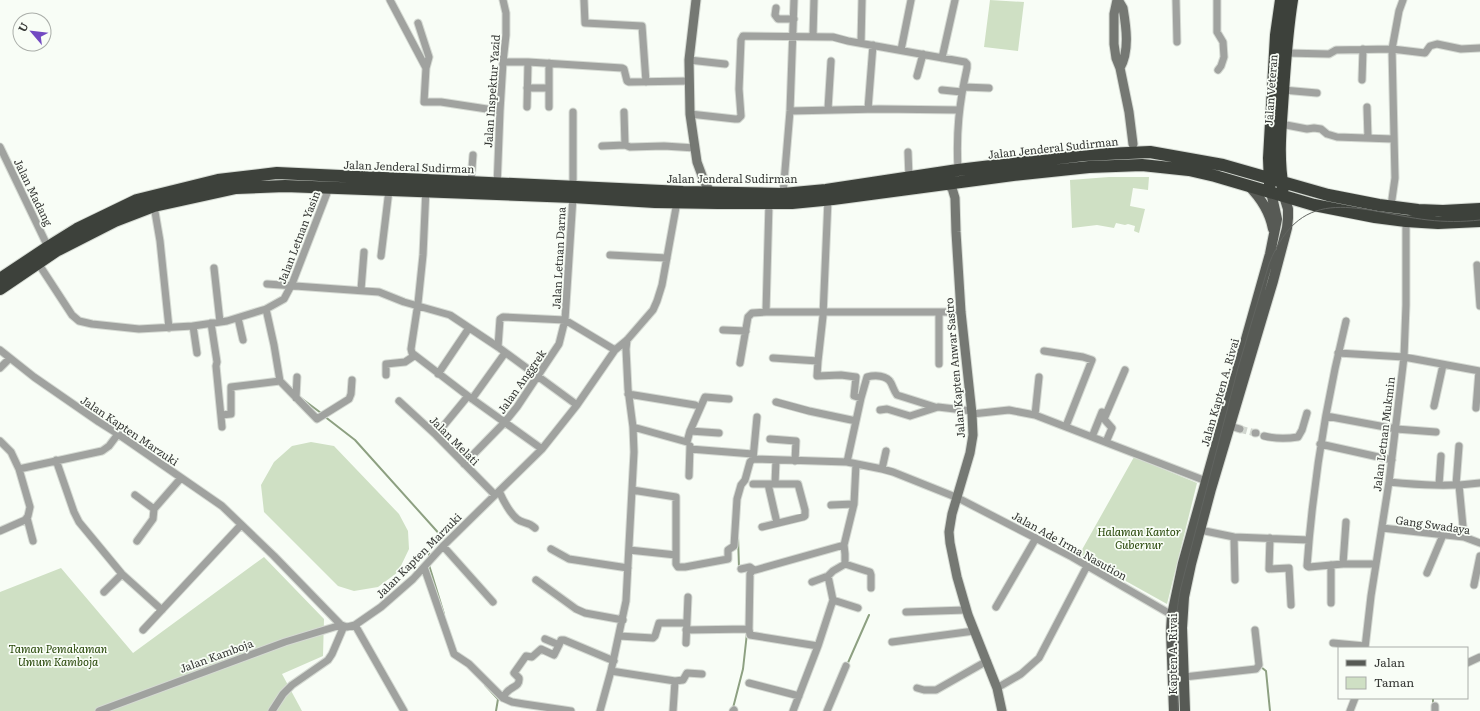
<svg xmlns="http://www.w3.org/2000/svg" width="1480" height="711" font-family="Literata,serif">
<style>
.green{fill:#cfe0c4}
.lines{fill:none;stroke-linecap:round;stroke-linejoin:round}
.stream{stroke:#8da081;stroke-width:2}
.street-tunnel{stroke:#d1d6cf;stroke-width:7;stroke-dasharray:7 3.5;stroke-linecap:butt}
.street-casing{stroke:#d5dad3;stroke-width:9}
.secondary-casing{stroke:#d5dad3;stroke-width:11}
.primary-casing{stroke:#d5dad3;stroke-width:12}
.highway-casing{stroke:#d5dad3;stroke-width:14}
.street{stroke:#a0a29f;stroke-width:7}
.secondary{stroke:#757873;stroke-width:9}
.primary{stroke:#575a55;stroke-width:10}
.highway{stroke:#3d413b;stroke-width:12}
.tram{stroke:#616460;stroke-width:1}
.labels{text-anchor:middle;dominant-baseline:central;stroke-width:3.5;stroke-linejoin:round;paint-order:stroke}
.street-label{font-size:11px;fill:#363835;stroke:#f8fdf6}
.park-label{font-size:11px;font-style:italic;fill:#264607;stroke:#f8fdf6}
</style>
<rect width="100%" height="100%" fill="#f8fdf6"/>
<path class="green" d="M 990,0 L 1024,2 L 1018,51 L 984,47 Z
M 1109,177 L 1149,177 L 1148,190 L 1133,188 L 1130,206 L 1145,209 L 1139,233 L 1134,231 L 1135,226 L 1128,224 L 1125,225 L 1116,223 L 1114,228 L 1097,225 L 1072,228 L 1070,180 Z
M 311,442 L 334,446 L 399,514 L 408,531 L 409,549 L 398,572 L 378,587 L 354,591 L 338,586 L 264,512 L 261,485 L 274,462 L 292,446 Z
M 1134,457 L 1197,483 L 1167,604 L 1079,555 Z
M 264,557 L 324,619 L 323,656 L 282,674 L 302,711 L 0,711 L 0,592 L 61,568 L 133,653 Z"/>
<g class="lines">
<path class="stream" d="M 301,398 L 321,413
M 324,416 L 355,440 L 443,538 L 429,550 L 429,558
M 738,535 L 739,568
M 429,565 L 444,614
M 847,665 L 869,615
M 1261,667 L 1266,671 L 1270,711
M 485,685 L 498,699 L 496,711
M 1433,698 L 1433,705
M 733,708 L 743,669 L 747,633"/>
<path class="street-tunnel" d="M 1240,429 L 1255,433"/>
<defs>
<path id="street" d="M 390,0 L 426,68 L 424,102 L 441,102 L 500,111
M 584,0 L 585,23 L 642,26 L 646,82
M 1176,0 L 1177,42
M 1217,0 L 1217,32 L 1223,42 L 1224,57 L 1221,66 L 1218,70
M 776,8 L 775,15 L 778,19 L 794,19
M 418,23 L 429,57 L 426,68
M 813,36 L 814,0
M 861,43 L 862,0
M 901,50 L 911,0
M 1285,53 L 1329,54 L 1336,50 L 1392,49 L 1425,53 L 1430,46 L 1437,44 L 1461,49 L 1480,48
M 942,58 L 955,0
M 689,60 L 725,64
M 503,62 L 528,62 L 622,68 L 624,69 L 627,81 L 629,82 L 689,81
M 917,76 L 923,54
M 1362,80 L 1363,49
M 963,87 L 989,88
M 527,88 L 549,88
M 942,90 L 962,92
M 1283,90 L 1317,93
M 527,107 L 528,62
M 549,107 L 549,63
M 1367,107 L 1368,138
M 828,109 L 831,61
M 868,109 L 873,45
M 790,111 L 879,109 L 959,110
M 573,112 L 573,186
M 624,112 L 625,145 L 630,147 L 664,146 L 695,148
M 690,114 L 735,119 L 738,119 L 741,116 L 739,89 L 741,40 L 743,36 L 833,37 L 848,41 L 965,62 L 967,64 L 967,68 C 959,104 956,133 958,170
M 1281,124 L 1307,129 L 1314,128 L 1321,129 L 1327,134 L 1337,137 L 1393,139
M 602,146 L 625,145
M 0,147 L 48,247
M 908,152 L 909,178
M 471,181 L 473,155
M 497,187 L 500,111 L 503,62 L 506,35 L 506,13 L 503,0
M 426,188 L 423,255 L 418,303 L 411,349 L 412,353 L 468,396 L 542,449
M 783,194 L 790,111 L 794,0
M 154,206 L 160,241 L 169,328
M 1391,206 L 1395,178 L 1392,49 L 1399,11 L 1403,0
M 610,255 L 667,258
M 381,256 L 389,190
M 38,263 L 72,315 L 79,321 L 92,324 L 139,329 L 193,326 L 227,321 L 266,309 L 284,299 L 292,284 L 329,188
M 1477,265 L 1480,306
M 214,268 L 220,322
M 267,284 L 379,292 L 404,302 L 450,315 L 498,347 L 577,405
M 361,290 L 364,252
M 266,309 L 274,345 L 280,381 L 317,419 L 349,399 L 351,394 L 352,380
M 766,312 L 769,203
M 238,318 L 243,340
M 1346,321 C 1326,402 1313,483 1307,566 L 1309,567 L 1343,564 L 1376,564
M 211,323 L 217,362 L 216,366 L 222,427
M 193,326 L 197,353
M 723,330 L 746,331
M 498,347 L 500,319 L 503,317 L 565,320 L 615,350
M 0,350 L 34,377 L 99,422 L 118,434 L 222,506 L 274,556 L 341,625 L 347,627 L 355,625 L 381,607 L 413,579 L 443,546 L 542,449 L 577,405 L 615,350 L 627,340 L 653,310 L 657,301 L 662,285 L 677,202
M 1044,351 L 1083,357 L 1092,360 L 1066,426
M 1338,353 L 1404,357 L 1480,371
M 773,358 L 818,361 L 823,316 L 828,199
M 818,361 L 817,376 L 841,375 L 856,377 L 854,396 L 861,398
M 740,363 L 748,317 L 752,313 L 766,312 L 961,312
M 939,364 L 939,312
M 0,368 L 10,358
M 438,374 L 469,328
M 386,375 L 386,364 L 405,362 L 414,356
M 628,394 L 695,405
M 296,398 L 297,377
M 472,399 L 505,353
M 399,401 L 436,435 L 495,495
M 776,402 L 809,411 L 856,421
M 1434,406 L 1443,365
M 1476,408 L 1479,371
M 880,410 L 887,409 L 910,416 L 938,407 L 972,411
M 972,414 L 1009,410 L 1035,415 L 1206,481
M 221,415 L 231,414 L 231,387 L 280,381
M 1035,415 L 1039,377
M 1326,416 L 1396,429 L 1436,432
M 1230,426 L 1240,429
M 633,427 L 687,442 L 690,431 L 705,397 L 729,399
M 690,431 L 719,433
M 1255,433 L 1256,433
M 436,435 L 468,396
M 1264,436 C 1276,439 1286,439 1298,437 L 1302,430 L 1307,413
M 1092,437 L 1102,412
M 770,439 L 796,441 L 795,461
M 0,441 L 11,452 L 19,469 L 30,507 L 28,516 L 25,520 L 0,531
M 1106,442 L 1112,428 L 1104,419 L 1125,370
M 1320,444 L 1392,460
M 690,449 L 753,454
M 753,459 L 847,462 L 882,469 L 893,472 L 958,498 L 1072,557 L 1172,615
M 56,460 L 74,512 L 79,522 L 122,574 L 162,610
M 847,462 L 861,398 L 867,377 C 875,375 887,375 891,383 C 893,387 894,391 897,395 L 935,407
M 464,464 L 504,423 L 517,407 L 559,344 L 565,320 L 573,197
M 19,469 L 102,451 L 109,446 L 118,434
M 882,469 L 886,451
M 689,476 L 690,446
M 1389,482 C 1420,485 1449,487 1480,483
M 753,484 L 798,484 L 805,510 L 805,516 L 803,517 L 762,527
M 768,484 L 777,523
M 775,484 L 776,460
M 1439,485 L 1441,456
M 1456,485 L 1459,446
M 1459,485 L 1464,537
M 632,490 L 676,497 L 676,564 L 678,567 L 685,567 L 728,559 L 728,550 L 734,546 L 737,499 L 741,485 L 745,480 L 750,462 L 753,459 L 757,417
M 499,491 C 503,500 510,513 517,519 C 523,524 528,521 535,528
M 135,495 L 154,509
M 831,505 L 854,504
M 27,518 L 33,541
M 1382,528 L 1464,537 L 1480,543
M 1200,530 L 1234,537 L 1309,540
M 1234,537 L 1235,580
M 1270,538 L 1269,569 L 1289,568 L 1291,605
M 137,541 L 153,519 L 154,509 L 181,478
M 443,546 L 493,602
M 551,549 L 569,559 L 628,568
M 629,550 L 676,555
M 845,564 L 870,572 L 871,575 L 871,588
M 1343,564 L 1346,522
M 1331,565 L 1331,603
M 424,567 L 454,654 L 469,664 L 503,698 L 512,702 L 524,704 L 571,711
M 741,569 L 750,567 L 754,570
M 1427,573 L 1443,535
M 536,580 L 576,609 L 585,613 L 623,620
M 812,582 L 828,576
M 1474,585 L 1480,556
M 104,592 L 122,574
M 833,600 L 858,608
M 996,607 L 1036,538
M 906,612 L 966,610
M 355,625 L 404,711
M 749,629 L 750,635 L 818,646
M 143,630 L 241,525
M 686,630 L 749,629 L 750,574 L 752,571 L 844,545
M 619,636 L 653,638 L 655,636 L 659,623 L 686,623
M 545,639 L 559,645 L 561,640 L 564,640 L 614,661
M 892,642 L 974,631
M 686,643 L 688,597
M 1333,643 L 1365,646
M 1365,648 L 1371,596 L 1389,482 L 1404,357 L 1406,305 L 1406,221
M 1467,663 L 1480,657
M 611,671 L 675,681 L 673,711
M 1184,677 L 1256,669 L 1259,665 L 1255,630
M 675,681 L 683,680 L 687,673 L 702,674
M 749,683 L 799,696
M 917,688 L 924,690 L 936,690 L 987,661
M 997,688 L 1021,674 L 1039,658 L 1087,566
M 503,698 C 504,697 506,692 507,692 C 512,686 520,687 519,678 L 514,673 L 526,656 L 532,657 L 541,649 L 554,655 L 559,645
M 1435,706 L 1435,711
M 99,711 L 285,642 L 341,625
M 272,711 L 283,694 L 292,685 L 328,660 L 332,654 L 344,626
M 600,711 L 611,671 L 626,601 L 634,452 L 633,427 L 628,389 L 626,349 L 627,340
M 733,711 L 734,710
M 793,711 L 818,646 L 833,600 L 828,576 L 833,571 L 845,564 L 845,554 L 844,545 L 854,504 L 856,464
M 827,711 L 846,666
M 1350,711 L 1355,698"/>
<path id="secondary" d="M 696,0 L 689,60 L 690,114 L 697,162 L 704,181 L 713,197
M 1117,0 L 1114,14 L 1114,44 L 1116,58 L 1120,68 L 1129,112 L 1133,144
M 1117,2 L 1120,3 L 1123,8 C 1126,26 1130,51 1120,68
M 944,183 L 952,188 L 955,198 L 956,232 L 961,312 L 972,414 L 973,435 L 970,453 L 952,514 L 949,532 L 950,543 L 957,577 L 968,615 L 997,688 L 1002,711"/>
<path id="primary" d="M 1248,185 C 1260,197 1270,212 1273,229
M 1174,711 L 1171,631 L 1172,615 L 1183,563 L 1270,254 L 1277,219 L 1271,192
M 1185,711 L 1182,628 L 1184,597 L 1191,564 L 1211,489 L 1273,281 L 1287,228 L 1288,218 L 1288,209 L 1284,196"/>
<path id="highway" d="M 1270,184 L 1269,158 L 1276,35 L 1281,0
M 1283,188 C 1277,156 1281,125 1283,92 C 1285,61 1287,31 1292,0
M 0,279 L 48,247 L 77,229 L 137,200 L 218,180 L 277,173 L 683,192 L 783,194 L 826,190 L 958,170 L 1084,155 L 1150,152 L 1223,165 L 1328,195 L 1379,205 L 1418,210 L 1443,211 L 1480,209
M 0,289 L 56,251 L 115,221 L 154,206 L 236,188 L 285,186 L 573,197 L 655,202 L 718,203 L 792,203 L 833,199 L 1013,175 L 1089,167 L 1142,165 L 1189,170 L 1215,176 L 1314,205 L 1375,217 L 1406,221 L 1438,223 L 1480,221"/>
</defs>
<use href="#street" class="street-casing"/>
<use href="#secondary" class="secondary-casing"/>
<use href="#primary" class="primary-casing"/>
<use href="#highway" class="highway-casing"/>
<use href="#street" class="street"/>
<use href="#secondary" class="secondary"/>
<use href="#primary" class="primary"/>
<use href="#highway" class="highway"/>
<path class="tram" d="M 1178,711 C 1176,669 1172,628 1181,587 L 1238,368 L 1269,264 C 1302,180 1360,212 1428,220 C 1445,222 1462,222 1480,220"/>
</g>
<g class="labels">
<g class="street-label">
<text transform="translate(1270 90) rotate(-86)">Jalan Veteran</text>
<text transform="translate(491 91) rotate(-86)">Jalan Inspektur Yazid</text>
<text transform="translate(1053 147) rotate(-6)">Jalan Jenderal Sudirman</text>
<text transform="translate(409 166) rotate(2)">Jalan Jenderal Sudirman</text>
<text x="732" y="178">Jalan Jenderal Sudirman</text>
<text transform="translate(34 192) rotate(64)">Jalan Madang</text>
<text transform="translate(298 237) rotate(-69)">Jalan Letnan Yasin</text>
<text transform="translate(558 258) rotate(-87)">Jalan Letnan Darna</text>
<text transform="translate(954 368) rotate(-95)">Jalan Kapten Anwar Sastro</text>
<text transform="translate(521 381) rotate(-55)">Jalan Anggrek</text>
<text transform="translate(1219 392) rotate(-74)">Jalan Kapten A. Rivai</text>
<text transform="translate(130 430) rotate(34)">Jalan Kapten Marzuki</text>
<text transform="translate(1383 434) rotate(-83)">Jalan Letnan Mukmin</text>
<text transform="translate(455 440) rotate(45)">Jalan Melati</text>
<text transform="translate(1433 524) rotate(8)">Gang Swadaya</text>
<text transform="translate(1070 545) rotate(29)">Jalan Ade Irma Nasution</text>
<text transform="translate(418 555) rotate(-45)">Jalan Kapten Marzuki</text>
<text transform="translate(1172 654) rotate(-90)">Kapten A. Rivai</text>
<text transform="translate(216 655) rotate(-20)">Jalan Kamboja</text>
</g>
<g class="park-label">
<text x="1139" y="531">Halaman Kantor<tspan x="1139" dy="13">Gubernur</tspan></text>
<text x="58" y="648">Taman Pemakaman<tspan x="58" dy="13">Umum Kamboja</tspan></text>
</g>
</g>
<rect x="1338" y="647" width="130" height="52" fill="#f8fdf6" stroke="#aaaea9"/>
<rect x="1346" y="660" width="20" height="6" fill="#575a55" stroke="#aaaea9"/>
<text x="1374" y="667" font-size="12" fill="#363835">Jalan</text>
<rect x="1346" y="677" width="20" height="12" fill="#cfe0c4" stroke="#aaaea9"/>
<text x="1374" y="687" font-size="12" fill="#363835">Taman</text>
<g transform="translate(32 32) rotate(298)"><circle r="19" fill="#f8fdf6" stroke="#aaaea9"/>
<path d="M0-3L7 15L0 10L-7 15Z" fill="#7249c2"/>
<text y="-6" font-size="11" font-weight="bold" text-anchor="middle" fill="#363835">U</text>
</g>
</svg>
